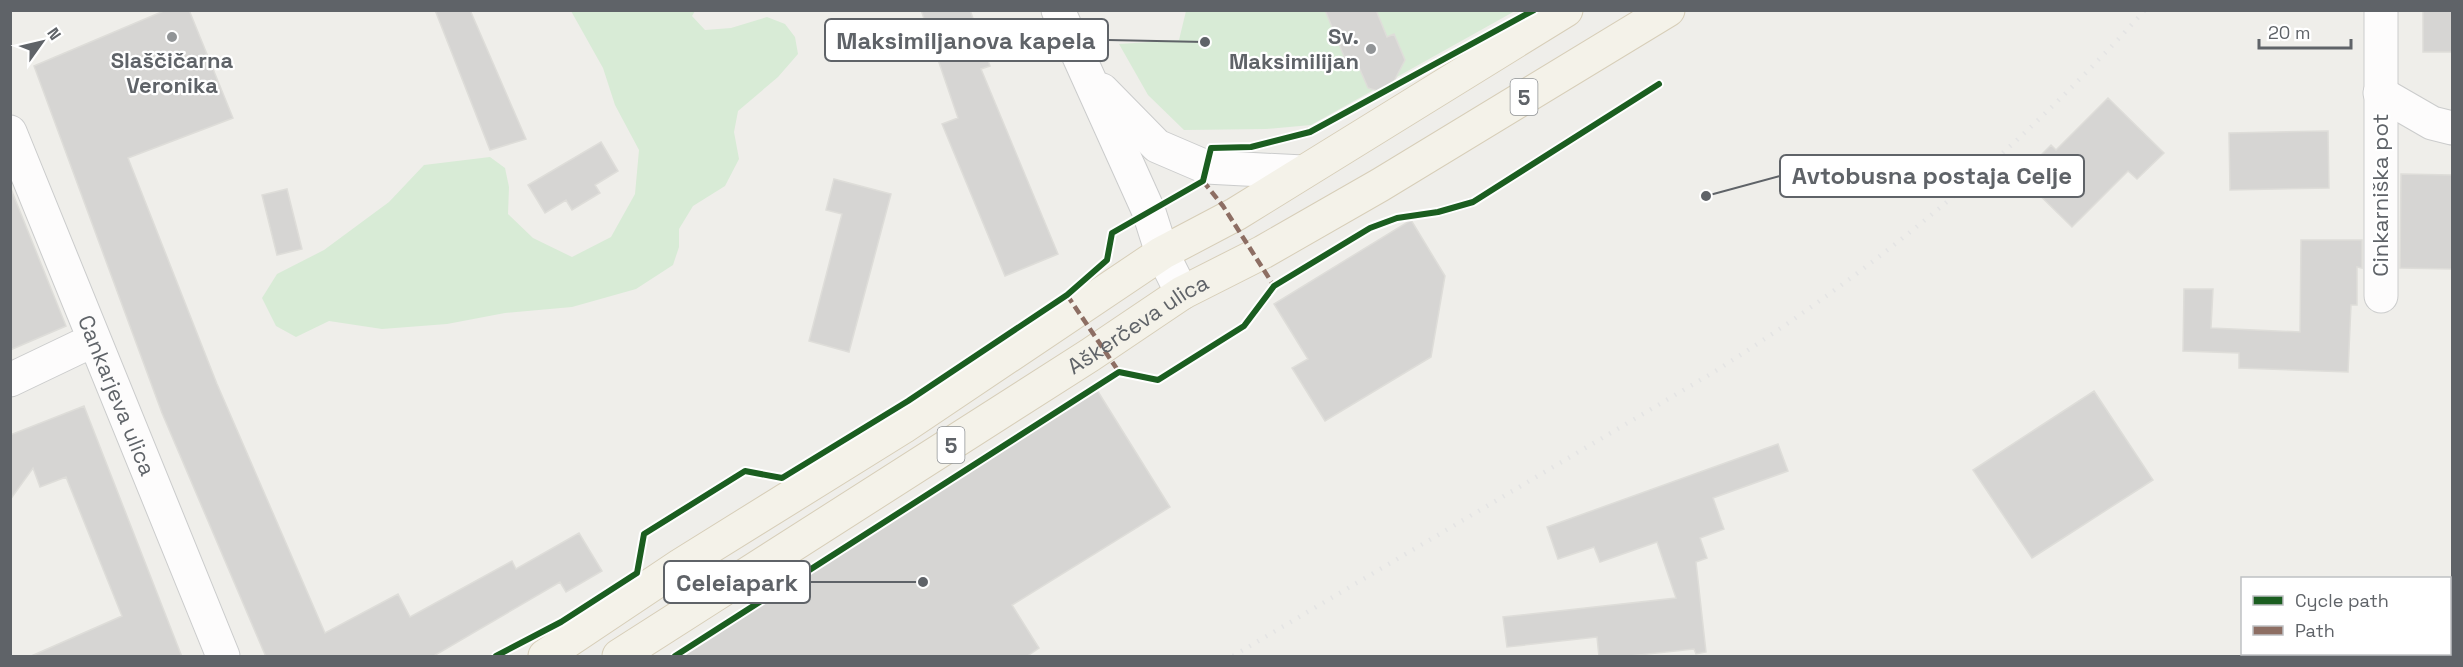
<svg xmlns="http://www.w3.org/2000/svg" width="2463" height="667" font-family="'Space Grotesk',sans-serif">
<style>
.green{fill:#d8ebd6}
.building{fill:#d6d5d3;stroke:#deddd9;stroke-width:1.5}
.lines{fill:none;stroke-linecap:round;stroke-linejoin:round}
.minor-casing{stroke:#cbcccc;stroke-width:35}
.major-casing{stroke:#d7ceb8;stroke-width:35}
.minor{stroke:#fdfcfc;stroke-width:33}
.major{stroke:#f4f2e9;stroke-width:33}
.rail{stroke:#e4e4e4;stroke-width:4.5;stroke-dasharray:1.5 8;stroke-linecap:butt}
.quiet{stroke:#8d6e63;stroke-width:4.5;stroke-dasharray:9 4.5;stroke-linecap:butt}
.cycleway-casing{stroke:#fff;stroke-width:10}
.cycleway{stroke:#1b5e20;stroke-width:6}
.poi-dot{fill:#919496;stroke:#fff;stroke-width:2}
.labels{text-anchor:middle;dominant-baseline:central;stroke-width:4.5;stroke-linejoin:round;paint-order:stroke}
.shield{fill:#fff;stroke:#8f9295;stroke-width:1.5}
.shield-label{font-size:21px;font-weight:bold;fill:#5f6368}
.poi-label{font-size:22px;font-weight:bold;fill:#5f6368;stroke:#fff;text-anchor:end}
.street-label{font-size:22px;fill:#5f6368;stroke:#fff}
.leader{fill:none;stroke:#5f6368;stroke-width:2}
.callout-dot{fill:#5f6368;stroke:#fff;stroke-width:2}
.callout{fill:#fff;stroke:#5f6368;stroke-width:2}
.callout-label{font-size:24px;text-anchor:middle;font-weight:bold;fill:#5f6368}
</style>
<rect width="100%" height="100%" fill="#efeeea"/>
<path class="green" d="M 571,11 L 695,11 L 692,16 L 705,30 L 731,28 L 767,17 L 785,24 L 795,37 L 798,54 L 778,77 L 738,111 L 734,132 L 739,159 L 725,186 L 693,206 L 679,229 L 679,247 L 673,265 L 636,289 L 572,307 L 505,313 L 447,324 L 382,329 L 329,321 L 296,337 L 276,326 L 262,298 L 277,274 L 324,250 L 389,202 L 424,165 L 490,157 L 505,168 L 509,187 L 508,214 L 533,238 L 572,257 L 611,237 L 635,194 L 639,150 L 615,105 L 603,68 Z
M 1186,11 L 1515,11 L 1311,125 L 1266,129 L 1184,130 L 1148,95 L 1119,44 L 1179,40 Z"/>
<path class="building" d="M 166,10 L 189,10 L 233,118 L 128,158 L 217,384 L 325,633 L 398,594 L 410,617 L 512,561 L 516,569 L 579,533 L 602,571 L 566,592 L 560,582 L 432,657 L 266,657 L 162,413 L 34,66 Z
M 435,10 L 470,10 L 526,139 L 490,150 Z
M 921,10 L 970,10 L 990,66 L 981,69 L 1058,254 L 1005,276 L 942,124 L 958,118 Z
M 1325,10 L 1376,10 L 1387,37 L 1394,34 L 1405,60 L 1392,85 L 1378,91 L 1368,88 L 1358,65 L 1349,68 Z
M 2423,10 L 2452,10 L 2452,52 L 2423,52 Z
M 2108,98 L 2164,153 L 2137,179 L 2128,171 L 2072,227 L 2020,176 L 2051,145 L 2056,150 Z
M 2328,131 L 2329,188 L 2230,190 L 2229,133 Z
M 601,142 L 618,171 L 595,185 L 600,193 L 572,210 L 566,200 L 545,213 L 528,185 Z
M 2401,174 L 2452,175 L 2452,269 L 2400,268 Z
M 834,179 L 891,194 L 849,352 L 809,341 L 842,214 L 826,210 Z
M 11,189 L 66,326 L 10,350 L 10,253 Z
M 287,189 L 302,249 L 277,255 L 262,195 Z
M 1411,220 L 1445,276 L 1431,357 L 1325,421 L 1292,368 L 1308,359 L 1274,304 Z
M 2301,240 L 2362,240 L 2362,268 L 2357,267 L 2357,305 L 2351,305 L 2348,372 L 2239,368 L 2239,353 L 2183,351 L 2184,289 L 2213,289 L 2211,328 L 2300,332 Z
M 1097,390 L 1170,507 L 1012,605 L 1039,648 L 1026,657 L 679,657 Z
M 2094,391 L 2153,480 L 2032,558 L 1973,470 Z
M 84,406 L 182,657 L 29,657 L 122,616 L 66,477 L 40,487 L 33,468 L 10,500 L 10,435 Z
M 1778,444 L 1788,471 L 1713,498 L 1724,529 L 1700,538 L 1707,558 L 1696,562 L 1706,652 L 1696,654 L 1694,649 L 1620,657 L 1599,657 L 1597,637 L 1507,647 L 1503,617 L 1676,598 L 1657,542 L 1600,562 L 1594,547 L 1558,559 L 1547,527 Z"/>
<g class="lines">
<defs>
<g id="minor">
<path d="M 1058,10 L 1149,212 L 1162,253 L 1182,293"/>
<path d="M 1102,90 L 1157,146 L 1206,167 L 1303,172"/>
<path d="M 2380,93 L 2432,123 L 2452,128"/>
<path id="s1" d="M 10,132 L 223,656"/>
<path d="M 2381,296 L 2381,10"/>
<path d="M 10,380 L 79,347 L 95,343"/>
</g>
<g id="major">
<path d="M 545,656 L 681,565 L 903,427 L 1162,253 L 1236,214 L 1566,10"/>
<path id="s2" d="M 619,656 L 1090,355 L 1182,293 L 1263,252 L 1380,185 L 1668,10"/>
</g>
</defs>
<use href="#minor" class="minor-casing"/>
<use href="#major" class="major-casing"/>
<use href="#minor" class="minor"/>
<use href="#major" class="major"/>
<path class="rail" d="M 1233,656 L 1714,372 C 1874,271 2018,151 2145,10"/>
<path class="quiet" d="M 1203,181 L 1223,206 L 1274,286
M 1067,295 L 1119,372"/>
<defs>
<path id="cycleway" d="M 496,656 L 561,622 L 637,573 L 644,534 L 745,471 L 782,478 L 908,401 L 1067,295 L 1107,260 L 1112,233 L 1203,181 L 1211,148 L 1251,147 L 1310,132 L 1534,10
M 675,656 L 1119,372 L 1158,380 L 1244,326 L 1274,286 L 1370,228 L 1397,218 L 1438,212 L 1473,202 L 1659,84"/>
</defs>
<use href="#cycleway" class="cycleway-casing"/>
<use href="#cycleway" class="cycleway"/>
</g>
<g class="poi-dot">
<circle cx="172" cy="37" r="6"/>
<circle cx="1371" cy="49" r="6"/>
</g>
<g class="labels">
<g class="shield">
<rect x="1510.5" y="79" width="27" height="36" rx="4.5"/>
<rect x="937.5" y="427" width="27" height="36" rx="4.5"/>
</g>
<g class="shield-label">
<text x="1524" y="97">5</text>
<text x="951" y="445">5</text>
</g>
<g class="poi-label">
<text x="1359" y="36">Sv.<tspan x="1359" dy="25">Maksimilijan</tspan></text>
<text x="172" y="60" text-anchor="middle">Slaščičarna<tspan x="172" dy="25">Veronika</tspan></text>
</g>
<g class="street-label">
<text transform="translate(2380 195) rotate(-90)">Cinkarniška pot</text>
<text stroke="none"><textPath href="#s2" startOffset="616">Aškerčeva ulica</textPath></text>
<text stroke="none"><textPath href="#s1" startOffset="284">Cankarjeva ulica</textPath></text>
</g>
</g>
<path class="leader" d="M1205 42L1108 40M1706 196L1780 176M923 582L810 582"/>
<g class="callout-dot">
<circle cx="1205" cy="42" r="6"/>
<circle cx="1706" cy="196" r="6"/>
<circle cx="923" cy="582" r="6"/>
</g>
<g class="callout">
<rect x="825" y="19" width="283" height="42" rx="6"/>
<rect x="1780" y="155" width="304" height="42" rx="6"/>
<rect x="664" y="561" width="146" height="42" rx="6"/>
</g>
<g class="callout-label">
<text x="966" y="49">Maksimiljanova kapela</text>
<text x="1932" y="184">Avtobusna postaja Celje</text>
<text x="737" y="591">Celeiapark</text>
</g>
<rect width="2463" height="667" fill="none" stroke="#5f6368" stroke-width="24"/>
<rect x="2241" y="577" width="210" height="78" fill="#ffffff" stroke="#bfc1c3" stroke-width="1.5"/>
<rect x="2253" y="596" width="30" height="9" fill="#1b5e20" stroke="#bfc1c3" stroke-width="1.5"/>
<text x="2295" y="607" font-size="18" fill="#5f6368">Cycle path</text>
<rect x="2253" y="626" width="30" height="9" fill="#8d6e63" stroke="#bfc1c3" stroke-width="1.5"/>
<text x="2295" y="637" font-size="18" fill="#5f6368">Path</text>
<g transform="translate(42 42) rotate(56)" stroke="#ffffff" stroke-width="4.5" paint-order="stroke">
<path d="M0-4.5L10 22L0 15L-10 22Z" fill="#5f6368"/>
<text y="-9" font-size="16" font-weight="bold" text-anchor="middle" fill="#5f6368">N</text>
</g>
<path d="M2259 39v9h92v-9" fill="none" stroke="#5f6368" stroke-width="3"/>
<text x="2268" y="39" font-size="18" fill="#5f6368" stroke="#ffffff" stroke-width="4.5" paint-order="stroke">20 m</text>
</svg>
